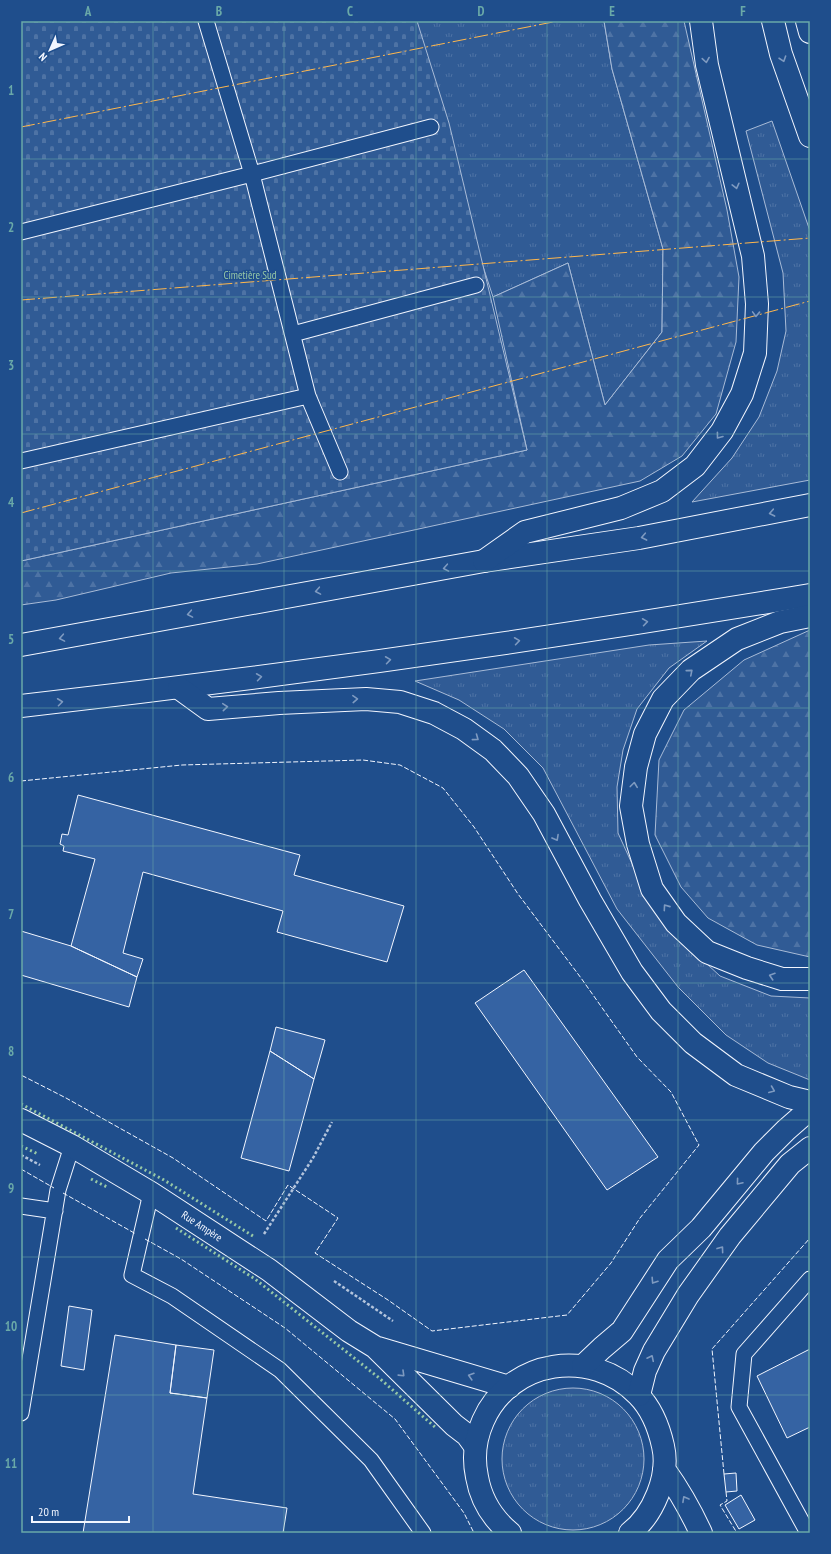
<svg xmlns="http://www.w3.org/2000/svg" width="831" height="1554" font-family="'PT Sans Narrow',sans-serif">
<style>
.grass{fill:url(#grass-tufts);stroke:#a8bbd7}
.forest{fill:url(#forest-firs);stroke:#a8bbd7}
.cemetery{fill:url(#cemetery-stones);stroke:#a8bbd7}
.building{fill:#3563a3;stroke:#f2f6ff}
.lines{fill:none;stroke-linecap:round;stroke-linejoin:round}
.service-casing{stroke:#f2f6ff;stroke-width:17}
.minor-casing{stroke:#f2f6ff;stroke-width:24}
.tertiary-casing{stroke:#f2f6ff;stroke-width:24}
.primary-casing{stroke:#f2f6ff;stroke-width:24}
.motorway-casing{stroke:#f2f6ff;stroke-width:24}
.path{stroke:#b3c4dc;stroke-width:2.5;stroke-dasharray:3 2;stroke-linecap:butt}
.service{stroke:#1f4e8c;stroke-width:15}
.minor{stroke:#1f4e8c;stroke-width:22}
.tertiary{stroke:#1f4e8c;stroke-width:22}
.primary{stroke:#1f4e8c;stroke-width:22}
.motorway{stroke:#1f4e8c;stroke-width:22}
.hedge{stroke:#97c8a6;stroke-width:3;stroke-dasharray:2 3;stroke-linecap:butt}
.fence{stroke:#f2f6ff;stroke-width:1;stroke-dasharray:5 2;stroke-linecap:butt}
.power{stroke:#ffb74d;stroke-width:1;stroke-dasharray:14 3 2 3;stroke-linecap:butt}
.oneway{stroke:#7e9ac0}
.grid{fill:none;stroke:#6aa9a8;stroke-width:1;stroke-opacity:0.55}
.labels{text-anchor:middle;dominant-baseline:central;stroke-width:3;stroke-linejoin:round;paint-order:stroke}
.park-label{font-size:11px;fill:#97c8a6;stroke:#1f4e8c}
.street-label{font-size:11px;fill:#f2f6ff;stroke:#1f4e8c}
.neatline{fill:none;stroke:#6aa9a8;stroke-width:1.5}
.grid-label{font-size:13px;text-anchor:middle;font-weight:bold;fill:#6aa9a8}
</style>
<defs>
<pattern id="grass-tufts" width="24" height="20" patternUnits="userSpaceOnUse"><rect width="24" height="20" fill="#305b95"/><path d="M3 7l-1-3M5 7V3M7 7l1-3M15 17l-1-3M17 17v-4M19 17l1-3" fill="none" stroke="#4e73a5"/></pattern>
<pattern id="forest-firs" width="22" height="20" patternUnits="userSpaceOnUse"><rect width="22" height="20" fill="#305b95"/><path d="M5 1l3.5 6h-7zM16 11l3.5 6h-7z" fill="#4e73a5"/></pattern>
<pattern id="cemetery-stones" width="16" height="16" patternUnits="userSpaceOnUse"><rect width="16" height="16" fill="#305b95"/><path d="M2 7V4a2 2 0 0 1 4 0v3zM10 15v-3a2 2 0 0 1 4 0v3z" fill="#4e73a5"/></pattern>
</defs>
<rect width="100%" height="100%" fill="#1f4e8c"/>
<path class="grass" d="M 403,21 L 604,21 L 612,69 L 663,249 L 662,332 L 605,405 L 568,263 L 493,297 Z
M 772,121 L 810,231 L 810,480 L 692,502 L 732,458 L 759,417 L 777,371 L 786,331 L 783,273 L 746,131 Z
M 707,641 L 669,668 L 637,709 L 623,750 L 617,787 L 618,833 L 644,890 L 680,939 L 720,976 L 771,996 L 810,998 L 810,1080 L 768,1063 L 726,1035 L 678,987 L 617,909 L 543,768 L 504,729 L 459,700 L 415,681 L 649,645 Z
M502 1459a71 71 0 1 1 142 0a71 71 0 1 1-142 0Z"/>
<path class="forest" d="M 604,21 L 684,21 L 727,210 L 739,277 L 736,342 L 716,414 L 682,456 L 640,481 L 257,564 L 171,573 L 56,600 L 21,605 L 21,561 L 527,450 L 493,297 L 568,263 L 605,405 L 662,332 L 663,249 L 612,69 Z
M 810,630 L 810,957 L 757,945 L 708,918 L 681,887 L 655,835 L 659,760 L 684,710 L 744,660 Z"/>
<path class="cemetery" d="M 21,21 L 417,21 L 449,123 L 527,450 L 21,561 Z"/>
<path class="building" d="M 78,795 L 300,855 L 294,875 L 404,906 L 387,962 L 277,932 L 283,911 L 143,872 L 123,953 L 143,959 L 137,977 L 71,946 L 95,859 L 63,851 L 64,846 L 60,844 L 62,834 L 68,835 Z
M 21,931 L 71,946 L 137,977 L 129,1007 L 21,975 Z
M 524,970 L 658,1157 L 607,1190 L 475,1003 Z
M 276,1027 L 325,1040 L 314,1079 L 270,1051 Z
M 270,1051 L 314,1079 L 289,1171 L 241,1158 Z
M 69,1306 L 92,1310 L 84,1370 L 61,1366 Z
M 115,1335 L 176,1345 L 170,1393 L 207,1398 L 193,1494 L 287,1508 L 283,1533 L 286,1533 L 83,1533 Z
M 176,1345 L 214,1350 L 207,1398 L 170,1393 Z
M 810,1349 L 810,1427 L 787,1438 L 757,1376 Z
M 736,1473 L 737,1491 L 726,1492 L 724,1474 Z
M 741,1495 L 755,1520 L 739,1529 L 725,1505 Z"/>
<g class="lines">
<defs>
<path id="service" d="M 206,21 L 252,174 L 308,396 L 340,472
M 21,232 L 252,174 L 431,127
M 293,334 L 476,285
M 21,461 L 308,396
M 151,1193 L 132,1275 L 172,1296 L 280,1370 L 371,1460 L 423,1533
M 21,1206 L 55,1211
M 21,1413 L 58,1190 L 72,1146
M 808,1533 L 739,1407 L 744,1354 L 810,1279"/>
<path id="minor" d="M 21,1120 L 72,1146 L 151,1193 L 269,1270 L 349,1331 L 375,1347 L 454,1425 L 467,1435 L 475,1446
M 378,1348 L 509,1387"/>
<path id="tertiary" d="M 664,1469 C 679,1490 690,1509 701,1533
M 510,1533 C 492,1518 481,1500 477,1477 C 473,1458 475,1439 483,1421 C 510,1359 592,1347 638,1395 C 652,1409 659,1428 663,1446 C 670,1476 653,1515 630,1533"/>
<path id="primary" d="M 21,645 L 484,561 L 639,538 L 810,505
M 21,706 C 285,676 548,639 810,595"/>
<path id="motorway" d="M 773,21 L 781,54 L 810,136
M 807,21 L 810,32
M 484,561 L 525,532 L 621,508 L 662,491 L 695,466 L 722,431 L 742,394 L 755,353 L 757,304 L 753,256 L 707,65 L 701,21
M 810,616 L 780,622 L 737,639 L 691,670 L 663,699 L 645,734 L 636,767 L 631,806 L 638,844 L 652,889 L 676,923 L 707,952 L 747,968 L 782,979 L 810,979
M 179,688 L 208,709 L 279,703 L 366,699 L 400,702 L 434,713 L 464,729 L 493,750 L 518,776 L 544,814 L 590,900 L 632,972 L 661,1011 L 693,1043 L 736,1075 L 789,1097 L 810,1102
M 583,1366 L 602,1348 L 622,1331 L 668,1260 L 701,1228 L 764,1152 L 786,1130 L 810,1109
M 639,1395 L 645,1371 L 654,1351 L 688,1295 L 730,1236 L 790,1164 L 810,1148"/>
</defs>
<use href="#service" class="service-casing"/>
<use href="#minor" class="minor-casing"/>
<use href="#tertiary" class="tertiary-casing"/>
<use href="#primary" class="primary-casing"/>
<use href="#motorway" class="motorway-casing"/>
<path class="path" d="M 21,1155 L 40,1165
M 264,1234 L 313,1158 L 332,1122
M 334,1281 L 393,1321"/>
<use href="#service" class="service"/>
<use href="#minor" class="minor"/>
<use href="#tertiary" class="tertiary"/>
<use href="#primary" class="primary"/>
<use href="#motorway" class="motorway"/>
<path class="hedge" d="M 21,1104 L 164,1180 L 253,1236
M 21,1146 L 38,1154
M 91,1179 L 107,1187
M 176,1228 L 255,1279 L 378,1377 L 436,1428"/>
<path class="fence" d="M 21,781 L 182,765 L 363,760 L 400,765 L 443,788 L 474,827 L 518,894 L 581,978 L 637,1057 L 671,1092 L 699,1145 L 640,1218 L 611,1263 L 567,1315 L 432,1331 L 388,1300 L 315,1253 L 338,1218 L 288,1185 L 266,1221 L 173,1158 L 66,1098 L 21,1075
M 21,1169 L 54,1188
M 63,1193 L 136,1234
M 145,1239 L 181,1259 L 285,1328 L 395,1419 L 464,1513 L 474,1533
M 724,1474 L 712,1349 L 810,1238
M 726,1492 L 727,1501 L 720,1505 L 737,1533"/>
<path class="power" d="M 21,127 L 558,21
M 21,300 L 810,238
M 21,513 L 810,301"/>
</g>
<defs><path id="oneway-chevron" d="M-2-3.5L2.5 0L-2 3.5" fill="none" stroke-width="1.6" stroke-linecap="round" stroke-linejoin="round"/></defs>
<g class="oneway">
<use href="#oneway-chevron" transform="translate(783 59) rotate(71)"/>
<use href="#oneway-chevron" transform="translate(706 60) rotate(81)"/>
<use href="#oneway-chevron" transform="translate(736 186) rotate(76)"/>
<use href="#oneway-chevron" transform="translate(756 314) rotate(92)"/>
<use href="#oneway-chevron" transform="translate(719 436) rotate(127)"/>
<use href="#oneway-chevron" transform="translate(772 513) rotate(169)"/>
<use href="#oneway-chevron" transform="translate(644 537) rotate(169)"/>
<use href="#oneway-chevron" transform="translate(446 568) rotate(170)"/>
<use href="#oneway-chevron" transform="translate(318 591) rotate(170)"/>
<use href="#oneway-chevron" transform="translate(190 614) rotate(170)"/>
<use href="#oneway-chevron" transform="translate(645 622) rotate(-8)"/>
<use href="#oneway-chevron" transform="translate(62 638) rotate(170)"/>
<use href="#oneway-chevron" transform="translate(517 641) rotate(-8)"/>
<use href="#oneway-chevron" transform="translate(388 660) rotate(-8)"/>
<use href="#oneway-chevron" transform="translate(690 672) rotate(-41)"/>
<use href="#oneway-chevron" transform="translate(259 677) rotate(-8)"/>
<use href="#oneway-chevron" transform="translate(355 699) rotate(-3)"/>
<use href="#oneway-chevron" transform="translate(60 702) rotate(-7)"/>
<use href="#oneway-chevron" transform="translate(225 707) rotate(-5)"/>
<use href="#oneway-chevron" transform="translate(476 738) rotate(36)"/>
<use href="#oneway-chevron" transform="translate(634 785) rotate(-83)"/>
<use href="#oneway-chevron" transform="translate(556 838) rotate(61)"/>
<use href="#oneway-chevron" transform="translate(666 907) rotate(-125)"/>
<use href="#oneway-chevron" transform="translate(772 976) rotate(-162)"/>
<use href="#oneway-chevron" transform="translate(772 1090) rotate(22)"/>
<use href="#oneway-chevron" transform="translate(739 1182) rotate(130)"/>
<use href="#oneway-chevron" transform="translate(721 1249) rotate(-54)"/>
<use href="#oneway-chevron" transform="translate(654 1281) rotate(123)"/>
<use href="#oneway-chevron" transform="translate(651 1358) rotate(-64)"/>
<use href="#oneway-chevron" transform="translate(402 1374) rotate(44)"/>
<use href="#oneway-chevron" transform="translate(471 1376) rotate(-163)"/>
<use href="#oneway-chevron" transform="translate(685 1499) rotate(-119)"/>
</g>
<path class="grid" d="M 153,21 L 153,1533M 284,21 L 284,1533M 416,21 L 416,1533M 547,21 L 547,1533M 678,21 L 678,1533M 21,159 L 810,159M 21,297 L 810,297M 21,434 L 810,434M 21,571 L 810,571M 21,708 L 810,708M 21,846 L 810,846M 21,983 L 810,983M 21,1120 L 810,1120M 21,1257 L 810,1257M 21,1395 L 810,1395"/>
<g class="labels">
<g class="park-label">
<text x="250" y="275">Cimetière Sud</text>
</g>
<g class="street-label">
<text transform="translate(202 1226) rotate(33)">Rue Ampère</text>
</g>
</g>
<rect width="831" height="1554" fill="none" stroke="#1f4e8c" stroke-width="44"/>
<g transform="translate(50 50) rotate(225)" stroke="#1f4e8c" stroke-width="3" paint-order="stroke">
<path d="M0-3L7 15L0 10L-7 15Z" fill="#f2f6ff"/>
<text y="-6" font-size="11" font-weight="bold" text-anchor="middle" fill="#f2f6ff">N</text>
</g>
<path d="M32 1516v6h97v-6" fill="none" stroke="#f2f6ff" stroke-width="2"/>
<text x="38" y="1516" font-size="12" fill="#f2f6ff" stroke="#1f4e8c" stroke-width="3" paint-order="stroke">20 m</text>
<rect x="22" y="22" width="787" height="1510" class="neatline"/>
<g class="grid-label">
<text x="88" y="16">A</text>
<text x="219" y="16">B</text>
<text x="350" y="16">C</text>
<text x="481" y="16">D</text>
<text x="612" y="16">E</text>
<text x="743" y="16">F</text>
<text x="11" y="95">1</text>
<text x="11" y="232">2</text>
<text x="11" y="370">3</text>
<text x="11" y="507">4</text>
<text x="11" y="644">5</text>
<text x="11" y="782">6</text>
<text x="11" y="919">7</text>
<text x="11" y="1056">8</text>
<text x="11" y="1193">9</text>
<text x="11" y="1331">10</text>
<text x="11" y="1468">11</text>
</g>
</svg>
